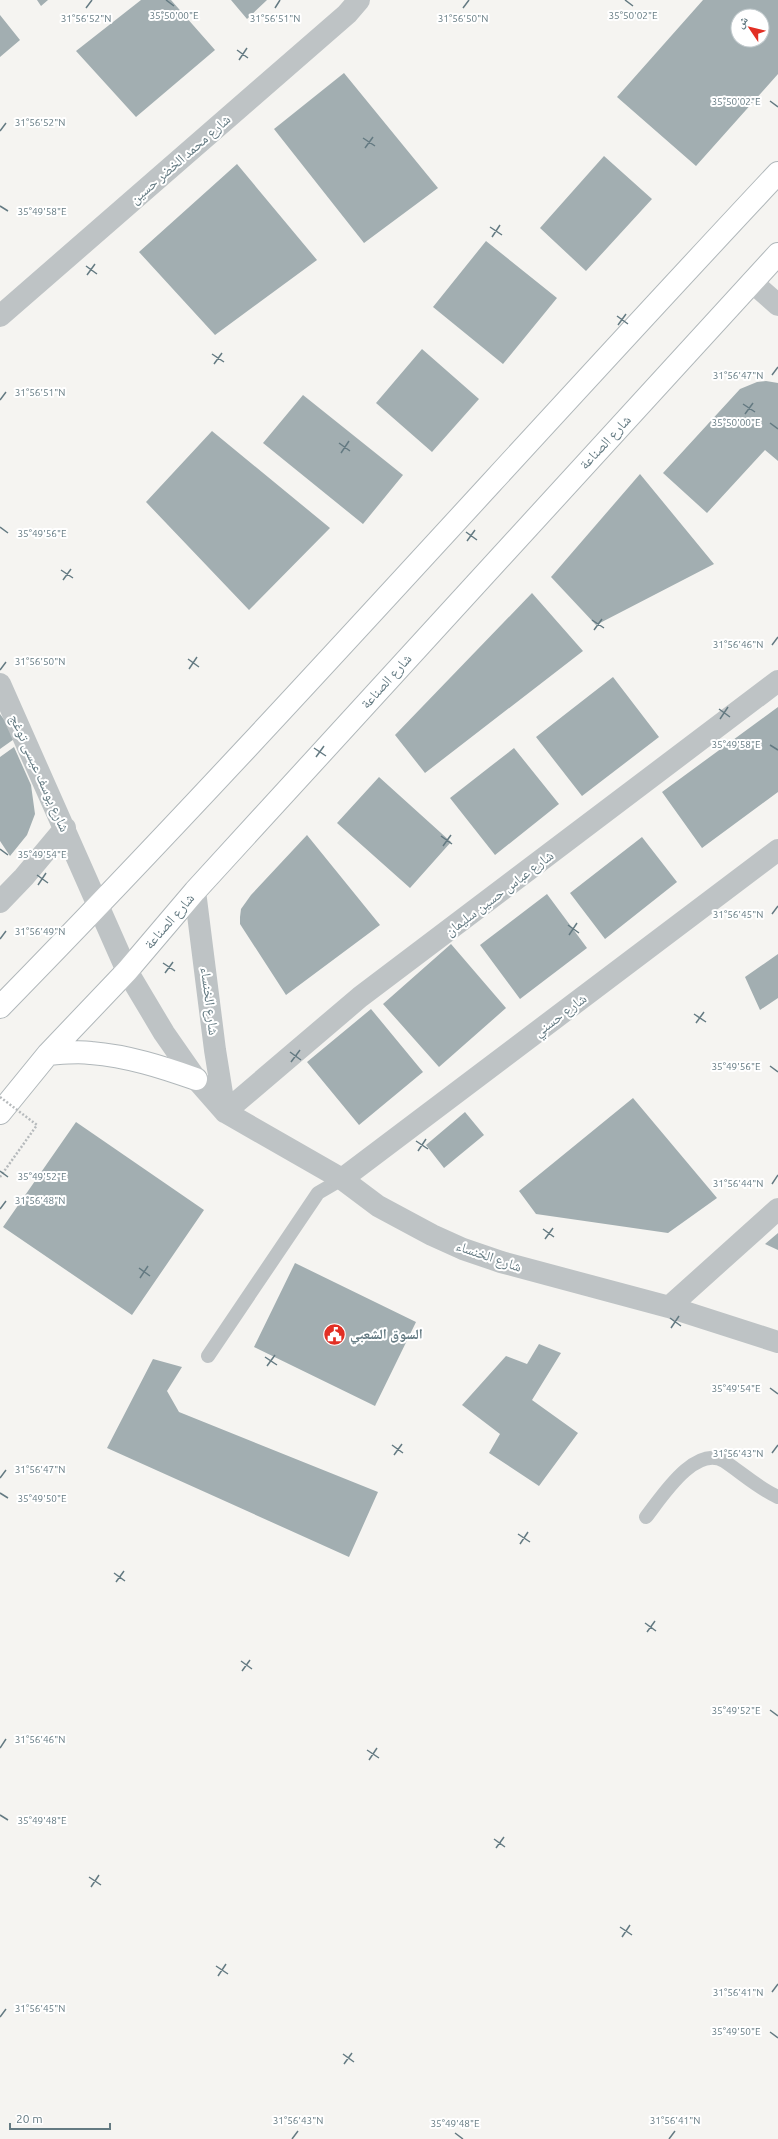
<svg xmlns="http://www.w3.org/2000/svg" width="778" height="2139" font-family="Ubuntu,'Noto Naskh Arabic',sans-serif">
<style>
.building{fill:#a2aeb1;fill-rule:evenodd}
.lines{fill:none;stroke-linecap:round;stroke-linejoin:round}
.secondary-casing{stroke:#b0b7ba;stroke-width:24}
.path{stroke:#b6babc;stroke-width:2.5;stroke-dasharray:2 2;stroke-linecap:butt}
.lane{stroke:#bec3c5;stroke-width:14}
.street{stroke:#bec3c5;stroke-width:22}
.secondary{stroke:#fff;stroke-width:22}
.path-bridge{stroke:#b6babc;stroke-width:2.5;stroke-dasharray:2 2;stroke-linecap:butt}
.ticks{fill:none;stroke:#647a82;stroke-width:1.5}
.labels{text-anchor:middle;dominant-baseline:central;stroke-width:4;stroke-linejoin:round;paint-order:stroke}
.street-label{font-size:14px;fill:#647a82;stroke:#fff}
.poi-label{font-size:14px;font-weight:bold;fill:#647a82;stroke:#fff;text-anchor:start}
.ticks-label{font-size:10px;text-anchor:middle;fill:#647a82;stroke:#fff;stroke-width:4;stroke-linejoin:round;paint-order:stroke}
</style>
<rect width="100%" height="100%" fill="#f5f4f1"/>
<path class="building" d="M 37,0 L 48,0 L 41,6 Z
M 141,0 L 171,0 L 215,50 L 136,117 L 76,51 Z
M 231,0 L 267,0 L 247,19 Z
M 703,0 L 778,0 L 778,74 L 696,166 L 617,97 ZM 738,16 L 762,16 L 762,40 L 738,40 Z
M 0,15 L 20,40 L 0,57 Z
M 344,73 L 438,188 L 364,243 L 274,129 Z
M 604,156 L 652,199 L 586,271 L 540,228 Z
M 237,164 L 317,260 L 215,335 L 139,252 Z
M 486,241 L 557,298 L 503,364 L 433,307 Z
M 422,349 L 479,399 L 432,452 L 376,403 Z
M 766,381 L 778,383 L 778,461 L 765,450 L 707,513 L 663,473 L 740,389 L 757,382 Z
M 303,395 L 403,475 L 363,524 L 263,443 Z
M 212,431 L 330,528 L 249,610 L 146,502 Z
M 640,474 L 714,564 L 596,625 L 551,577 Z
M 532,593 L 583,651 L 425,773 L 395,735 Z
M 613,677 L 659,737 L 582,796 L 536,737 Z
M 778,707 L 778,792 L 702,848 L 662,792 Z
M 0,714 L 17,737 L 0,749 Z
M 14,747 L 31,785 L 35,814 L 27,835 L 10,856 L 0,841 L 0,757 Z
M 514,748 L 559,804 L 495,855 L 450,798 Z
M 379,777 L 451,842 L 410,888 L 337,823 Z
M 307,835 L 380,925 L 286,995 L 240,924 L 240,917 L 241,909 L 251,895 Z
M 642,837 L 677,882 L 605,939 L 570,893 Z
M 547,894 L 587,948 L 520,999 L 480,945 Z
M 451,944 L 506,1008 L 439,1067 L 383,1004 Z
M 778,954 L 778,998 L 760,1010 L 745,977 Z
M 371,1009 L 423,1072 L 359,1125 L 307,1062 Z
M 633,1098 L 717,1198 L 668,1233 L 536,1214 L 519,1191 Z
M 465,1112 L 484,1135 L 444,1168 L 426,1145 Z
M 76,1122 L 204,1210 L 132,1315 L 3,1227 Z
M 778,1233 L 778,1250 L 765,1244 Z
M 295,1263 L 416,1322 L 375,1406 L 254,1347 Z
M 539,1344 L 561,1353 L 532,1400 L 578,1433 L 539,1486 L 489,1453 L 500,1434 L 462,1405 L 506,1356 L 527,1364 Z
M 153,1359 L 182,1367 L 167,1391 L 179,1412 L 378,1492 L 349,1557 L 107,1448 Z"/>
<g class="lines">
<defs>
<path id="secondary" d="M 0,1007 C 266,735 518,450 778,173
M 48,1054 C 62,1053 77,1051 91,1053 C 128,1056 162,1067 196,1079
M 0,1113 L 48,1054 L 127,971 L 195,891 L 778,254"/>
</defs>
<use href="#secondary" class="secondary-casing"/>
<path class="path" d="M 0,1177 L 37,1125"/>
<path class="lane" d="M 208,1356 L 318,1193 L 342,1179
M 646,1517 C 661,1498 695,1444 724,1461 C 742,1473 758,1488 778,1497"/>
<path class="street" d="M 752,282 L 778,305
M 0,316 L 347,14 L 359,0
M 0,684 L 127,971 L 164,1033 L 196,1079 L 225,1112 L 342,1179 L 378,1206 L 432,1235 L 463,1249 L 501,1262 L 669,1307 L 778,1342
M 195,891 L 215,1050 L 225,1112
M 0,902 L 24,877 L 65,828
M 225,1112 L 360,997 L 778,681
M 342,1179 L 778,850
M 669,1307 L 778,1209"/>
<use href="#secondary" class="secondary"/>
<path class="path-bridge" d="M 0,1097 L 37,1125"/>
</g>
<path class="ticks" d="M 166,0 L 174,6M 625,0 L 633,6M 86,8 L 92,0M 275,8 L 280,0M 463,8 L 469,0M 237,50 L 248,58M 239,60 L 247,48M 770,101 L 778,107M 0,131 L 6,123M 363,138 L 375,146M 365,148 L 373,137M 0,206 L 8,211M 490,227 L 502,235M 492,237 L 500,225M 86,266 L 97,274M 87,275 L 95,264M 617,316 L 628,324M 618,325 L 626,314M 212,354 L 224,362M 214,364 L 222,353M 772,375 L 778,367M 0,400 L 6,392M 743,404 L 755,412M 745,414 L 753,403M 770,423 L 778,429M 339,443 L 350,451M 341,453 L 349,441M 0,527 L 8,533M 466,532 L 477,540M 467,541 L 475,530M 61,570 L 73,578M 63,580 L 71,569M 592,620 L 604,628M 594,630 L 602,619M 772,645 L 778,637M 188,659 L 199,667M 189,669 L 197,657M 0,670 L 6,662M 719,709 L 730,717M 720,719 L 728,707M 770,745 L 778,750M 314,748 L 326,756M 316,757 L 324,746M 441,836 L 452,844M 443,846 L 451,835M 0,849 L 8,855M 37,875 L 48,883M 38,885 L 46,873M 772,914 L 778,906M 568,925 L 579,933M 569,935 L 577,923M 0,939 L 6,931M 163,963 L 175,971M 165,973 L 173,962M 694,1014 L 706,1022M 696,1023 L 704,1012M 290,1052 L 301,1060M 291,1062 L 300,1050M 770,1066 L 778,1072M 416,1141 L 428,1149M 418,1151 L 426,1139M 0,1171 L 8,1177M 772,1184 L 778,1175M 0,1209 L 6,1201M 543,1229 L 554,1237M 545,1239 L 553,1228M 139,1268 L 150,1276M 140,1278 L 148,1266M 670,1318 L 681,1326M 671,1328 L 679,1316M 265,1357 L 277,1365M 267,1366 L 275,1355M 770,1388 L 778,1394M 392,1445 L 403,1453M 772,1453 L 778,1445M 394,1455 L 402,1444M 0,1478 L 6,1470M 0,1493 L 8,1498M 518,1534 L 530,1542M 520,1544 L 528,1532M 114,1573 L 125,1581M 116,1582 L 124,1571M 645,1623 L 656,1631M 647,1632 L 655,1621M 241,1661 L 252,1669M 242,1671 L 250,1660M 770,1710 L 778,1716M 0,1748 L 6,1739M 367,1750 L 379,1758M 369,1760 L 377,1748M 0,1815 L 8,1820M 494,1839 L 505,1847M 496,1848 L 504,1837M 89,1877 L 101,1885M 91,1887 L 99,1875M 620,1927 L 632,1935M 622,1937 L 630,1925M 216,1966 L 228,1974M 218,1976 L 226,1964M 772,1992 L 778,1984M 0,2017 L 6,2009M 770,2032 L 778,2038M 343,2054 L 354,2062M 344,2064 L 352,2053M 455,2133 L 463,2139M 292,2139 L 298,2131M 669,2139 L 675,2131"/>
<defs>
<symbol id="civic-disc" viewBox="-11 -11 22 22"><circle r="9.5" fill="#e22f24" stroke="#fff"/><path d="M-.6-6.5H3V-4.5H.6V-3L4-1V1h2V6H-6V1h2V-1L-.6-3ZM-1.2 2.5V6h2.4V2.5Z" fill="#fff"/></symbol>
</defs>
<g fill-rule="evenodd">
<use href="#civic-disc" x="322" y="1322" width="25" height="25"/>
</g>
<g class="labels">
<g class="street-label">
<text transform="translate(180 159) rotate(-41)">شارع محمد الخضر حسين</text>
<text transform="translate(605 442) rotate(-47)">شارع الصناعة</text>
<text transform="translate(386 681) rotate(-48)">شارع الصناعة</text>
<text transform="translate(40 773) rotate(66)">شارع يوسف عيسى توغج</text>
<text transform="translate(499 893) rotate(-37)">شارع عباس حسين سليمان</text>
<text transform="translate(169 921) rotate(-49)">شارع الصناعة</text>
<text transform="translate(210 1001) rotate(83)">شارع الخنساء</text>
<text transform="translate(560 1015) rotate(-37)">شارع حسني</text>
<text transform="translate(489 1256) rotate(19)">شارع الخنساء</text>
</g>
<g class="poi-label">
<text x="350" y="1334">السوق الشعبي</text>
</g>
</g>
<g class="ticks-label">
<text x="174" y="19">35°50'00"E</text>
<text x="633" y="19">35°50'02"E</text>
<text x="86" y="22">31°56'52"N</text>
<text x="275" y="22">31°56'51"N</text>
<text x="463" y="22">31°56'50"N</text>
<text x="736" y="105">35°50'02"E</text>
<text x="40" y="126">31°56'52"N</text>
<text x="42" y="215">35°49'58"E</text>
<text x="738" y="379">31°56'47"N</text>
<text x="40" y="396">31°56'51"N</text>
<text x="736" y="426">35°50'00"E</text>
<text x="42" y="537">35°49'56"E</text>
<text x="738" y="648">31°56'46"N</text>
<text x="40" y="665">31°56'50"N</text>
<text x="736" y="748">35°49'58"E</text>
<text x="42" y="858">35°49'54"E</text>
<text x="738" y="918">31°56'45"N</text>
<text x="40" y="935">31°56'49"N</text>
<text x="736" y="1070">35°49'56"E</text>
<text x="42" y="1180">35°49'52"E</text>
<text x="738" y="1187">31°56'44"N</text>
<text x="40" y="1204">31°56'48"N</text>
<text x="736" y="1392">35°49'54"E</text>
<text x="738" y="1457">31°56'43"N</text>
<text x="40" y="1473">31°56'47"N</text>
<text x="42" y="1502">35°49'50"E</text>
<text x="736" y="1714">35°49'52"E</text>
<text x="40" y="1743">31°56'46"N</text>
<text x="42" y="1824">35°49'48"E</text>
<text x="738" y="1996">31°56'41"N</text>
<text x="40" y="2012">31°56'45"N</text>
<text x="736" y="2035">35°49'50"E</text>
<text x="298" y="2124">31°56'43"N</text>
<text x="675" y="2124">31°56'41"N</text>
<text x="455" y="2127">35°49'48"E</text>
</g>
<g transform="translate(750 28) rotate(305)"><circle r="19" fill="#ffffff" stroke="#c1cacd"/>
<path d="M0-3L7 15L0 10L-7 15Z" fill="#e22f24"/>
<text y="-6" font-size="11" font-weight="bold" text-anchor="middle" fill="#647a82">ش</text>
</g>
<path d="M10 2123v6h100v-6" fill="none" stroke="#647a82" stroke-width="2"/>
<text x="16" y="2123" font-size="12" fill="#647a82" stroke="#ffffff" stroke-width="3" paint-order="stroke">20 m</text>
</svg>
